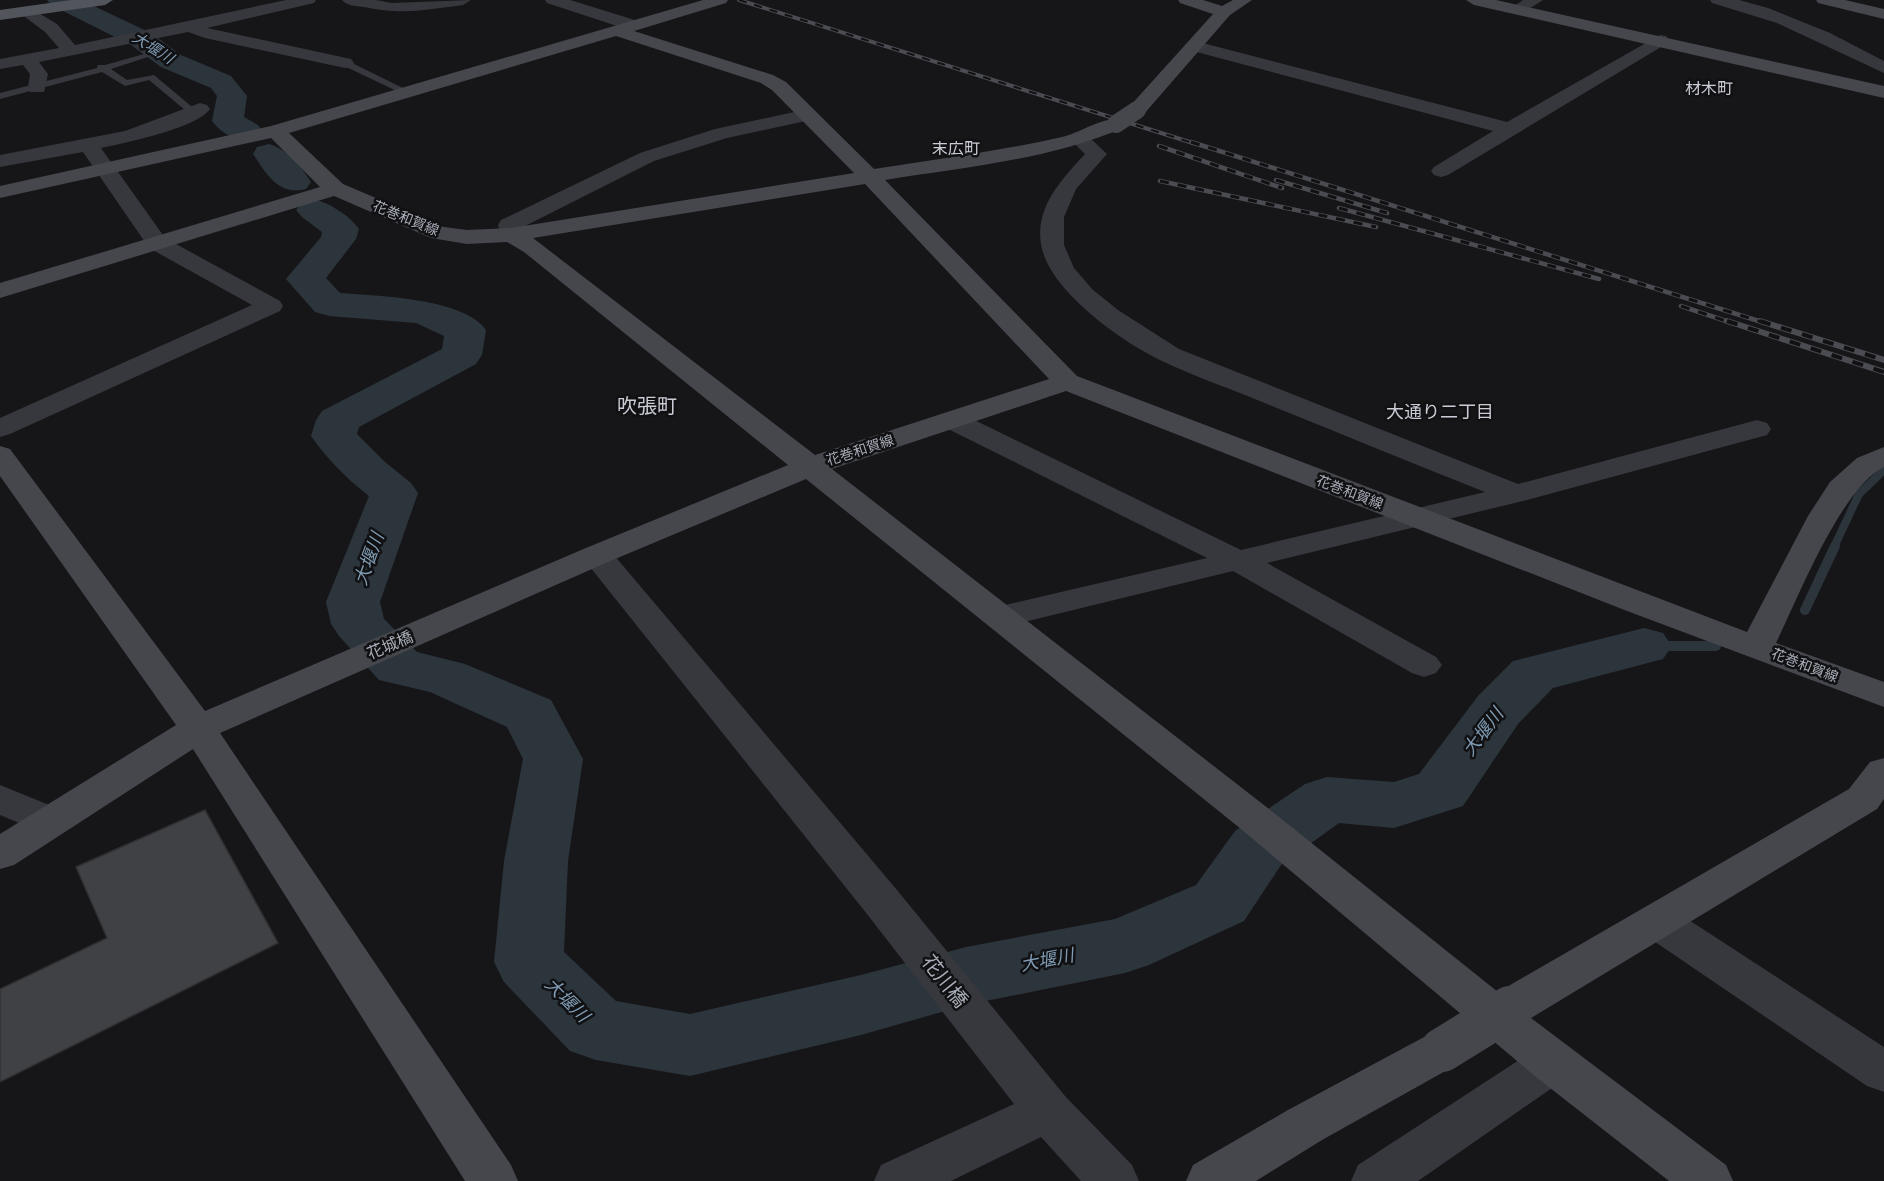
<svg xmlns="http://www.w3.org/2000/svg" width="1884" height="1181" font-family="'DM Sans','Noto Sans JP',sans-serif">
<style>
.lines{fill:none;stroke-linecap:round;stroke-linejoin:round}
.stream-far1{stroke:#2c353c;stroke-width:8}
.stream{stroke:#2c353c;stroke-width:10}
.river{fill:#2c353c;fill-rule:evenodd}
.building{fill:#404145;stroke:#303034;stroke-width:1.5}
.lane{fill:#37383d;fill-rule:evenodd}
.street{fill:#37383d;fill-rule:evenodd}
.secondary{fill:#45474d;fill-rule:evenodd}
.primary{fill:#53555c;fill-rule:evenodd}
.rail-far2-casing{stroke:#4a4c52;stroke-width:4}
.rail-far1-casing{stroke:#4a4c52;stroke-width:4.5}
.rail-casing{stroke:#4a4c52;stroke-width:6}
.rail-far2{stroke:#111113;stroke-width:2;stroke-dasharray:8;stroke-linecap:butt}
.rail-far1{stroke:#111113;stroke-width:3;stroke-dasharray:9;stroke-linecap:butt}
.rail{stroke:#111113;stroke-width:4;stroke-dasharray:11;stroke-linecap:butt}
.secondary-bridge-far1{stroke:#45474d;stroke-width:18}
.secondary-bridge{stroke:#45474d;stroke-width:44}
.labels{text-anchor:middle;dominant-baseline:central;stroke-width:5;stroke-linejoin:round;paint-order:stroke}
.far-street-label{font-size:14px;fill:#a8adb8;stroke:#111113}
.far-water-label{font-size:15px;font-style:italic;fill:#7f9bb3;stroke:#111113}
.far-quarter-label{font-size:16px;fill:#c9ccd4;stroke:#111113}
.street-label{font-size:16px;fill:#a8adb8;stroke:#111113}
.neighbourhood-label{font-size:18px;fill:#c9ccd4;stroke:#111113}
.water-label{font-size:18px;font-style:italic;fill:#7f9bb3;stroke:#111113}
.quarter-label{font-size:20px;fill:#c9ccd4;stroke:#111113}
.near-street-label{font-size:20px;fill:#a8adb8;stroke:#111113}
</style>
<rect width="100%" height="100%" fill="#161618"/>
<g class="lines">
<path class="stream-far1" d="M 1834,547 L 1859,494 L 1884,470"/>
<path class="stream" d="M 1805,610 L 1835,546
M 1644,646 L 1716,646"/>
<path class="river" d="M 47,0 L 81,0 L 151,33 L 181,55 L 231,76 L 247,96 L 244,117 L 258,125 L 263,132 L 258,139 C 241,143 223,136 212,121 L 217,96 L 211,88 L 161,67 L 131,45 L 51,5 Z
M 269,144 C 287,149 301,167 311,182 L 306,189 C 279,196 267,175 253,154 L 257,147 Z
M 314,199 C 331,204 349,215 359,229 L 356,239 L 326,278 L 340,293 C 378,296 464,298 486,330 L 482,355 L 476,364 L 359,427 L 357,434 L 385,462 L 411,483 L 418,493 L 380,602 L 384,619 L 417,652 L 465,664 L 551,700 L 583,759 L 568,861 L 564,952 L 616,1001 L 690,1014 L 861,975 L 966,947 L 1115,919 L 1196,885 L 1235,831 L 1305,784 L 1327,777 L 1394,782 L 1419,774 L 1478,696 L 1513,661 L 1644,628 L 1663,633 L 1672,646 L 1663,659 L 1553,688 L 1518,724 L 1463,806 L 1394,828 L 1339,823 L 1281,865 L 1244,921 L 1149,965 L 1125,973 L 966,1005 L 861,1035 L 690,1076 L 596,1060 L 570,1051 L 504,982 L 494,962 L 504,861 L 523,759 L 507,727 L 430,692 L 379,680 L 339,636 L 331,624 L 326,602 L 369,496 C 347,479 327,459 311,436 L 316,420 L 322,411 L 442,349 L 444,336 L 416,323 L 329,316 L 315,312 L 286,279 L 321,237 L 322,232 L 302,217 L 296,210 L 302,203 Z"/>
</g>
<path class="building" d="M 205,810 L 278,943 L 0,1082 L 0,989 L 107,938 L 76,867 Z"/>
<g class="lines">
<path class="lane" d="M 131,37 L 137,37 L 154,55 L 111,69 L 127,80 L 154,75 L 197,111 L 197,115 L 191,115 L 149,80 L 125,86 L 102,72 L 0,99 L 0,93 L 97,68 L 98,65 L 105,65 L 144,54 L 131,41 Z
M 342,61 L 348,61 L 411,92 L 403,94 L 342,65 Z"/>
<path class="street" d="M 286,0 L 316,0 L 314,3 L 207,28 L 351,59 L 354,63 L 351,67 L 345,68 L 205,38 L 188,32 L 39,62 L 48,74 L 44,92 L 30,92 L 28,88 L 30,74 L 23,65 L 0,69 L 0,59 L 59,48 L 45,32 L 21,14 L 19,11 L 27,6 L 57,24 L 75,45 Z
M 342,0 L 376,0 L 392,3 L 471,0 L 463,5 C 424,10 403,15 364,7 C 356,6 347,6 342,0 Z
M 545,0 L 570,0 L 638,21 L 640,25 L 632,30 L 626,29 L 547,3 Z
M 1523,0 L 1543,0 L 1524,12 L 1512,12 L 1510,9 Z
M 1710,0 L 1739,0 L 1768,8 L 1830,33 L 1884,61 L 1884,73 L 1777,23 L 1712,3 Z
M 1660,35 L 1666,36 L 1669,40 L 1666,44 L 1448,175 L 1441,177 L 1434,175 L 1431,171 L 1434,167 L 1493,131 L 1189,50 L 1186,46 L 1189,42 L 1195,41 L 1507,122 Z
M 200,103 L 207,105 L 210,109 C 197,128 125,143 101,148 L 165,238 L 280,301 L 283,306 L 280,311 L 10,434 L 0,437 L 0,418 L 252,305 L 149,248 L 83,152 L 0,167 L 0,155 L 125,131 Z
M 808,109 L 815,111 L 818,115 L 815,119 L 727,138 L 654,161 L 521,228 L 522,235 L 519,240 L 511,242 L 503,240 L 498,225 L 501,220 L 640,153 L 715,129 Z
M 1080,133 L 1087,135 L 1107,154 L 1076,189 L 1064,217 L 1064,245 L 1074,268 L 1092,289 L 1118,310 L 1179,349 L 1518,484 L 1757,420 L 1767,423 L 1771,429 L 1767,435 L 1527,500 L 1267,563 L 1436,657 L 1442,665 L 1436,673 L 1424,677 L 1412,673 L 1233,571 L 1000,628 L 988,625 L 983,617 L 988,609 L 1207,558 L 942,426 L 938,420 L 942,414 L 952,412 L 962,414 L 1241,550 L 1485,492 C 1412,463 1339,433 1267,404 C 1232,389 1195,377 1162,361 C 1122,342 1048,290 1041,244 C 1035,207 1062,179 1085,154 L 1070,139 L 1073,135 Z
M 597,545 L 608,548 L 897,890 L 1065,1096 L 1132,1165 L 1139,1181 L 1081,1181 L 1041,1137 L 951,1181 L 874,1181 L 881,1165 L 1014,1104 L 867,914 L 586,562 L 581,555 L 586,548 Z
M 0,785 L 64,811 L 70,821 L 64,831 L 50,836 L 0,815 Z
M 1657,904 L 1672,909 L 1884,1047 L 1884,1092 L 1867,1086 L 1642,933 L 1636,921 L 1642,909 Z
M 1552,1043 L 1568,1049 L 1575,1063 L 1568,1077 L 1418,1181 L 1351,1181 L 1358,1165 L 1536,1049 Z"/>
<path class="secondary" d="M 703,0 L 728,0 L 726,3 L 634,31 L 773,75 L 786,82 L 874,169 C 937,159 1000,151 1062,137 C 1080,133 1104,115 1123,120 L 1126,124 L 1123,128 C 1048,160 965,167 885,180 L 1077,376 L 1747,632 L 1808,516 L 1830,482 L 1857,458 L 1884,447 L 1884,467 C 1841,488 1798,598 1776,643 L 1884,682 L 1884,707 L 1627,611 L 1066,391 L 832,469 L 1269,809 L 1498,992 L 1849,789 L 1870,762 L 1884,758 L 1884,799 L 1877,809 L 1531,1018 L 1726,1165 L 1733,1181 L 1669,1181 L 1536,1077 L 1241,829 L 806,479 L 608,562 L 220,733 L 511,1165 L 518,1181 L 465,1181 L 193,749 L 14,865 L 0,869 L 0,834 L 176,725 L 0,476 L 0,446 L 10,449 L 205,711 L 586,548 L 788,465 L 524,252 L 507,242 L 467,244 L 431,238 L 334,196 L 0,298 L 0,283 L 320,187 L 271,138 L 0,198 L 0,186 L 271,126 ZM 616,36 L 761,83 L 772,90 L 854,173 L 511,228 L 467,230 L 444,227 L 343,184 L 289,133 ZM 865,184 L 1049,379 L 815,455 L 533,238 Z
M 1178,0 L 1203,0 L 1222,6 L 1233,0 L 1252,0 L 1230,15 L 1144,114 L 1130,114 L 1127,110 L 1130,106 L 1213,14 L 1180,3 Z
M 1466,0 L 1496,0 L 1884,86 L 1884,98 L 1474,5 Z
M 1816,0 L 1845,0 L 1884,9 L 1884,19 L 1818,3 Z
M 1442,1030 L 1458,1036 L 1465,1050 L 1458,1064 L 1322,1140 L 1256,1181 L 1186,1181 L 1193,1165 L 1288,1110 L 1426,1036 Z"/>
<path class="primary" d="M 71,0 L 113,0 L 105,5 L 0,20 L 0,10 Z"/>
<defs>
<path id="rail-far2" d="M 739,0 L 1196,144"/>
<path id="rail-far1" d="M 1191,142 L 1765,323
M 1159,146 L 1282,188
M 1276,180 L 1387,213
M 1160,181 L 1376,227
M 1339,208 L 1599,279
M 1681,306 L 1732,323"/>
<path id="rail" d="M 1727,321 L 1884,372
M 1760,321 L 1884,360"/>
</defs>
<use href="#rail-far2" class="rail-far2-casing"/>
<use href="#rail-far1" class="rail-far1-casing"/>
<use href="#rail" class="rail-casing"/>
<use href="#rail-far2" class="rail-far2"/>
<use href="#rail-far1" class="rail-far1"/>
<use href="#rail" class="rail"/>
<path class="secondary-bridge-far1" d="M 1116,124 L 1137,110"/>
<path class="secondary-bridge" d="M 1442,1050 L 1510,1008"/>
</g>
<g class="labels">
<g class="far-street-label">
<text transform="translate(406 218) rotate(22)">花巻和賀線</text>
<text transform="translate(860 450) rotate(-18)">花巻和賀線</text>
<text transform="translate(1350 492) rotate(21)">花巻和賀線</text>
<text transform="translate(1805 665) rotate(21)">花巻和賀線</text>
</g>
<g class="far-water-label">
<text transform="translate(153 48) rotate(32)">大堰川</text>
</g>
<g class="far-quarter-label">
<text x="1709" y="88">材木町</text>
<text x="956" y="148">末広町</text>
</g>
<g class="street-label">
<text transform="translate(390 645) rotate(-23)">花城橋</text>
</g>
<g class="neighbourhood-label">
<text x="1440" y="412">大通り二丁目</text>
</g>
<g class="water-label">
<text transform="translate(369 559) rotate(-70)">大堰川</text>
<text transform="translate(1483 732) rotate(-53)">大堰川</text>
<text transform="translate(1047 960) rotate(-11)">大堰川</text>
<text transform="translate(567 1000) rotate(45)">大堰川</text>
</g>
<g class="quarter-label">
<text x="647" y="406">吹張町</text>
</g>
<g class="near-street-label">
<text transform="translate(945 981) rotate(52)">花川橋</text>
</g>
</g>
</svg>
